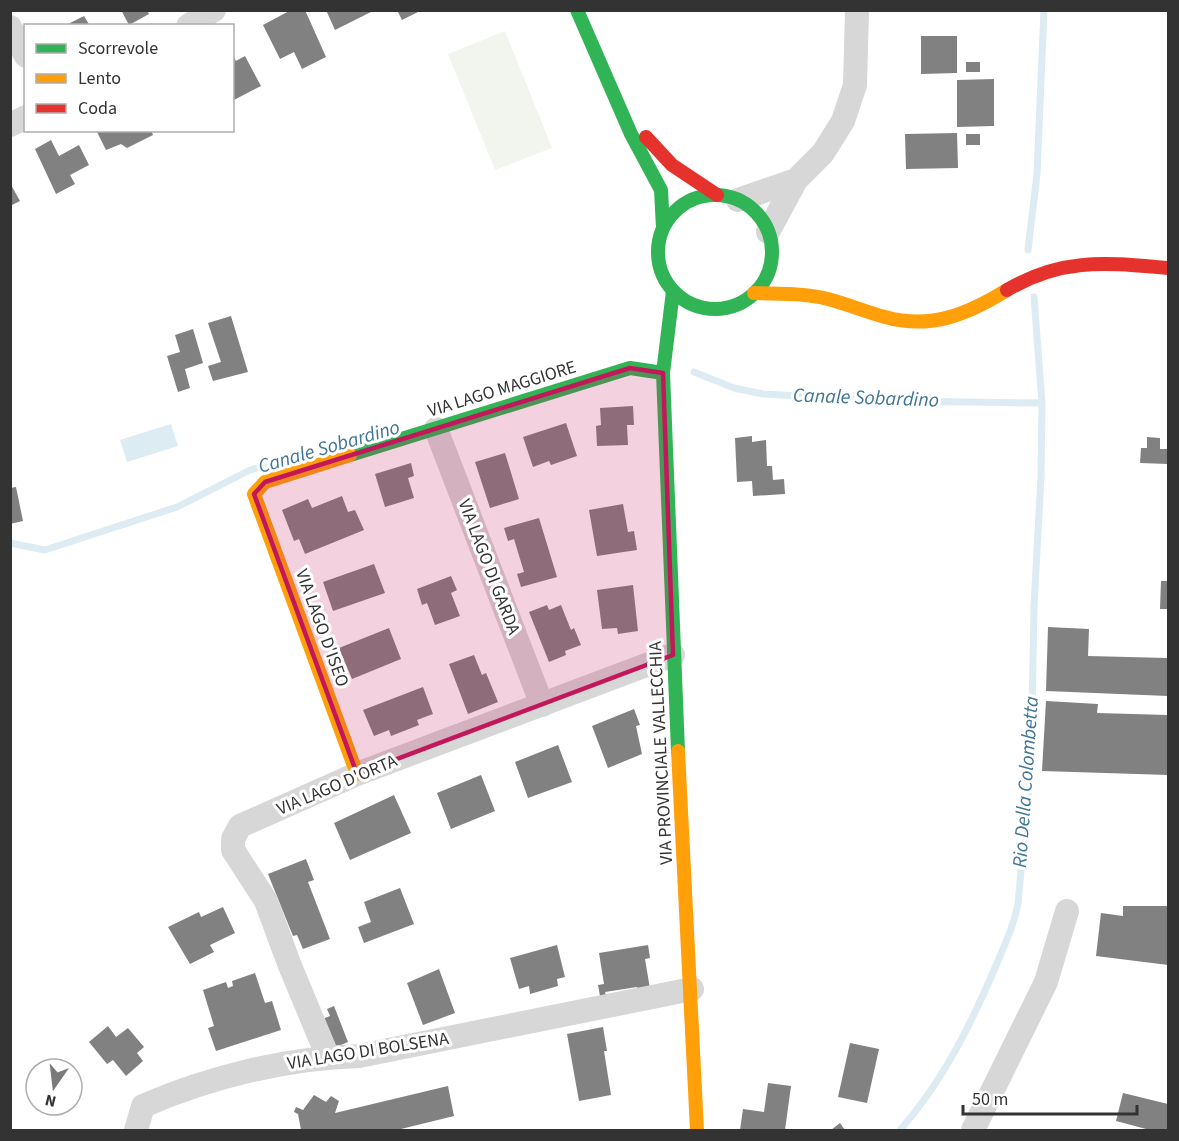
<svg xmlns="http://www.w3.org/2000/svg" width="1179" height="1141" font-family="'Source Sans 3',sans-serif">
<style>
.green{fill:#f1f5ed}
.water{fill:#ddebf3}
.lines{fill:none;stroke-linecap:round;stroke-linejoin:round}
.stream{stroke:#ddebf3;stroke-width:7}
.building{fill:#818181}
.street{stroke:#d7d7d7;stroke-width:24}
.fast{stroke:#30b455;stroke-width:14}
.slow{stroke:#ff9f0a;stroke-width:14}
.jam{stroke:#e5322d;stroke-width:14}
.marked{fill:#c2185b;fill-opacity:0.2;stroke:#c2185b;stroke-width:4.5;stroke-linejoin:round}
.labels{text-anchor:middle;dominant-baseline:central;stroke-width:6;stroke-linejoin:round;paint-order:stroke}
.street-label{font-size:18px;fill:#333;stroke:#fff}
.water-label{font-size:20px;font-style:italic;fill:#3f7597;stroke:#fff}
</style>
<rect width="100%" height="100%" fill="#fff"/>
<path class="green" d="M 505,31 L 552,148 L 495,170 L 448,54 Z"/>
<path class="water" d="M 171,424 L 178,446 L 127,462 L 120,440 Z"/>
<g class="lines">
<path class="stream" d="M 1028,250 L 1037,174 L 1044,10
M 694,372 L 734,388 L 763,394 L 896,401 L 1042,403
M 10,543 L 45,550 L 177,507 L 250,470 L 264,466
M 900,1130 C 942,1083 970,1026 995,968 C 1004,946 1014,926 1018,903 L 1031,766 L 1034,606 L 1041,477 L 1042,403 L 1034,297"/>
</g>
<path class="building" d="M 121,10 L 147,10 L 149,14 L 129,25 Z
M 291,10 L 305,10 L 326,57 L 302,69 L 294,52 L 280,59 L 263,25 Z
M 326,10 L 375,10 L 335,30 Z
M 397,10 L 422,10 L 402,20 Z
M 84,16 L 90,26 L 67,26 L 70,23 Z
M 921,36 L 957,36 L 957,73 L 921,74 Z
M 232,54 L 236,61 L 245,56 L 261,86 L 232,101 Z
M 966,62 L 980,62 L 980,72 L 966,72 Z
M 994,79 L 994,126 L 957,127 L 957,80 Z
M 100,130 L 151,130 L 153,135 L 127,148 L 121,144 L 106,150 L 97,132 Z
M 957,133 L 958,168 L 906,169 L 905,134 Z
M 966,134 L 980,134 L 980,145 L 966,145 Z
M 51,140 L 59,156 L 79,145 L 89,165 L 70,175 L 75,184 L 56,194 L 35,149 Z
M 10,183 L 20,201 L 10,206 Z
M 231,316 L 248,372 L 213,381 L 208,366 L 221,362 L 208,323 Z
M 193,329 L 203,363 L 185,369 L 190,388 L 178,392 L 167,356 L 180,352 L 175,335 Z
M 633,406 L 634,425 L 627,425 L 628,445 L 597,446 L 596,426 L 601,425 L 600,408 Z
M 566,423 L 577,456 L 551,465 L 549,461 L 533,467 L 523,437 Z
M 752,436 L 752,442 L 766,440 L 767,466 L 772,466 L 773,480 L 784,479 L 785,494 L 753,496 L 752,481 L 737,482 L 735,438 Z
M 1147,437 L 1160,438 L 1160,449 L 1168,449 L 1168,464 L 1140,463 L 1141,448 L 1147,448 Z
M 505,453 L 519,499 L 490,508 L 475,462 Z
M 411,463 L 414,476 L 408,478 L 414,498 L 385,507 L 375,474 Z
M 16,487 L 23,521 L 10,524 L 10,488 Z
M 342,496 L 348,512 L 355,510 L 364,530 L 305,554 L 299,539 L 294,541 L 282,510 L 308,499 L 312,508 Z
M 623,504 L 628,532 L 634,531 L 637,550 L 597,556 L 589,510 Z
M 539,518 L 557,577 L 521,587 L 517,574 L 524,572 L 514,539 L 508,541 L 504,528 Z
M 374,564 L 385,593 L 333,611 L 323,582 Z
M 451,576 L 457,590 L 451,593 L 460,616 L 435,625 L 427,603 L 422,605 L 417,589 Z
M 1161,581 L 1168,581 L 1168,609 L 1160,609 Z
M 633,585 L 638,631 L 618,634 L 617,628 L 602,629 L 597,590 Z
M 547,605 L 549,610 L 561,605 L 571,630 L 574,628 L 581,645 L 565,651 L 566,655 L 549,662 L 529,612 Z
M 1048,627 L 1089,629 L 1088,656 L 1168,658 L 1168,696 L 1046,691 Z
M 389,628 L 401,659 L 352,679 L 339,648 Z
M 474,655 L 482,675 L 486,673 L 498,702 L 468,714 L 449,664 Z
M 423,687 L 433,714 L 417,720 L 419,725 L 391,736 L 389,730 L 374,736 L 363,710 Z
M 1046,701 L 1098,704 L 1097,713 L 1168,715 L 1168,775 L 1042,771 Z
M 634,709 L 640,725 L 636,726 L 642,754 L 608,768 L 592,726 Z
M 558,745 L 572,782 L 528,798 L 515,762 Z
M 481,775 L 495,811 L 451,829 L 437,793 Z
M 394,795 L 411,833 L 350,860 L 334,823 Z
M 306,859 L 314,880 L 308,882 L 330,939 L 303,949 L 297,935 L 293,936 L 268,874 Z
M 400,888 L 414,924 L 364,943 L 358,927 L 371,922 L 364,902 Z
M 1123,906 L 1168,906 L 1168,965 L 1096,956 L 1101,913 L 1123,916 Z
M 223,907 L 235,933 L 210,945 L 214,952 L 190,964 L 168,927 L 199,912 L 201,917 Z
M 557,945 L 565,977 L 557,979 L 558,986 L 530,994 L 529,986 L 519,989 L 510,958 Z
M 648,945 L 650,958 L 645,959 L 650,989 L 638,992 L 637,987 L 605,992 L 606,995 L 600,996 L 598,985 L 604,984 L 599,953 Z
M 439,969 L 455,1013 L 423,1025 L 407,983 Z
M 255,973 L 265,1003 L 272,1001 L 281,1030 L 216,1051 L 208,1028 L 214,1026 L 203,990 L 226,982 L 228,988 L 233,986 L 232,981 Z
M 334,1006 L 348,1042 L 334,1048 L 322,1019 L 330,1016 L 327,1009 Z
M 108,1026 L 116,1037 L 128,1028 L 144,1047 L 137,1053 L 143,1061 L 126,1076 L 113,1060 L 107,1064 L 89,1042 Z
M 603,1027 L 607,1051 L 604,1051 L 611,1095 L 579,1101 L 567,1034 Z
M 850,1043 L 879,1049 L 867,1103 L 838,1097 Z
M 768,1083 L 791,1086 L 785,1130 L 740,1130 L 743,1109 L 764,1112 Z
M 448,1086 L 454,1116 L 397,1130 L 301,1130 L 298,1114 L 294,1112 L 296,1107 L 303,1110 L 314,1095 L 326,1102 L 331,1096 L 339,1101 L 335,1113 Z
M 1123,1093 L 1168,1104 L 1168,1130 L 1150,1130 L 1116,1121 Z
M 840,1123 L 845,1130 L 831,1130 Z"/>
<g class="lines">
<path class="street" d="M 188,26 L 214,10
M 10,27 L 26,56
M 10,125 L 26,117
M 738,200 L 796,180
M 768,232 L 796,180 L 823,153 L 843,121 L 855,85 L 857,10
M 436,429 L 542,705
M 328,1057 L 290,966 L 266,901 L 233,850 L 233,839 L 240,826 L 357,774 L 673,655
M 136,1130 L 143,1106 C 209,1077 287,1058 359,1056 L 692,989
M 973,1130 L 1046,982 L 1067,911"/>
<path class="fast" d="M 577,10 L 631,134 L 661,190 L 663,228
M658 252a57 57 0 1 1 114 0a57 57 0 1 1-114 0Z
M 673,291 L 663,373 L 678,751
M 350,455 L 630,368 L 663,373"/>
<path class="slow" d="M 754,293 C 779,294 804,293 828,299 C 847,304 866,312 885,317 C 931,330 968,314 1007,290
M 350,455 L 265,482 L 254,494 L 357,774
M 678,751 L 697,1130"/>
<path class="jam" d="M 646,137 L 672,165 L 717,195
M 1007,290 C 1063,257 1107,263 1168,268"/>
</g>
<path class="marked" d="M 630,368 L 663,373 L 673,655 L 357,774 L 254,494 L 265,482 Z"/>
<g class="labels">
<g class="street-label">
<text transform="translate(502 389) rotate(-17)">VIA LAGO MAGGIORE</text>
<text transform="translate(489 567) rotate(69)">VIA LAGO DI GARDA</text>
<text transform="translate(322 628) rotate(70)">VIA LAGO D'ISEO</text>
<text transform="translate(661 753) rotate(-93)">VIA PROVINCIALE VALLECCHIA</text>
<text transform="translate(337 785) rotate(-23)">VIA LAGO D'ORTA</text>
<text transform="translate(368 1051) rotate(-9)">VIA LAGO DI BOLSENA</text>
</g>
<g class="water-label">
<text transform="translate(866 398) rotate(2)">Canale Sobardino</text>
<text transform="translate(329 447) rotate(-16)">Canale Sobardino</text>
<text transform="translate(1026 782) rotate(-86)">Rio Della Colombetta</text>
</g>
</g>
<rect width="1179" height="1141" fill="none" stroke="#333333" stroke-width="24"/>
<rect x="24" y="24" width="210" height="108" fill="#ffffff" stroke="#adadad" stroke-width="1.5"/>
<rect x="36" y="44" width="30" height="9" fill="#30b455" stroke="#adadad" stroke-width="1.5"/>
<text x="78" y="54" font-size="18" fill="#333333">Scorrevole</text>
<rect x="36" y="74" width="30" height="9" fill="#ff9f0a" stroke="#adadad" stroke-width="1.5"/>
<text x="78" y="84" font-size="18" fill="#333333">Lento</text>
<rect x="36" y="104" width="30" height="9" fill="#e5322d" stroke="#adadad" stroke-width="1.5"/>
<text x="78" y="114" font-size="18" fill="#333333">Coda</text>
<g transform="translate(54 1087) rotate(194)"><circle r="28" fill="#ffffff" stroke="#adadad" stroke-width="1.5"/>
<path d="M0-4.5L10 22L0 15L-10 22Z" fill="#7a7a7a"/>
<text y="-9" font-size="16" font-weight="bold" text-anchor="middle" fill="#333333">N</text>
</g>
<path d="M963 1105v9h174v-9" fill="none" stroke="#333333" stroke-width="3"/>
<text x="972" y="1105" font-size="18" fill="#333333" stroke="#ffffff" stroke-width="4.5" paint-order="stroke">50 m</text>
</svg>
